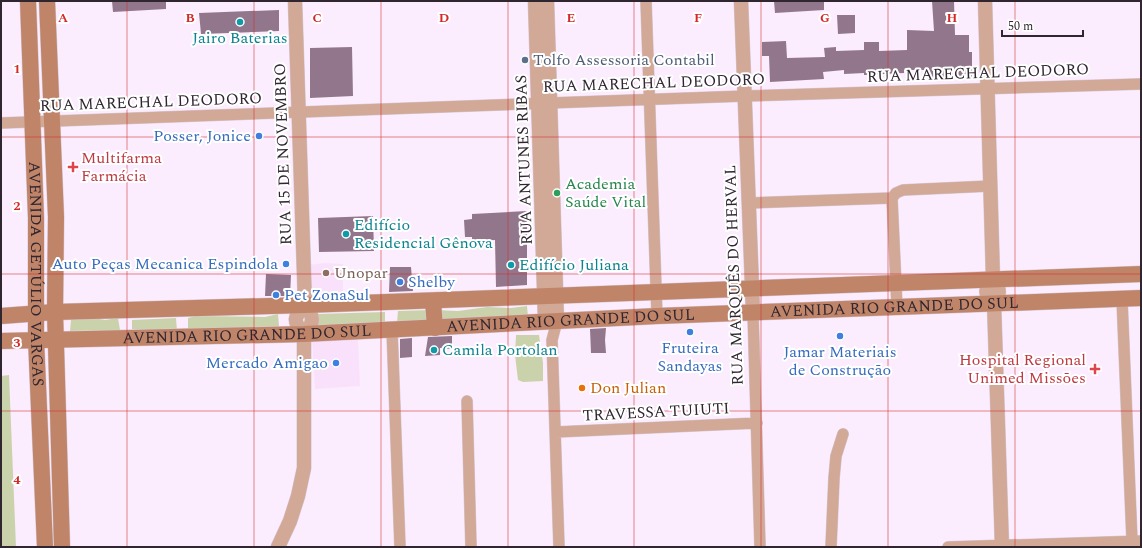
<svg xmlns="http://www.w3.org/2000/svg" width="1142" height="548" font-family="Spectral,serif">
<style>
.built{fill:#f9e1fc}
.green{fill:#cad2ab}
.building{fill:#92778c}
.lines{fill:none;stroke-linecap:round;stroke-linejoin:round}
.minor-casing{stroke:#d6c9d8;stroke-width:12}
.tertiary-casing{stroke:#d6c9d8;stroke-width:15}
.secondary-casing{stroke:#d6c9d8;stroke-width:17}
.minor{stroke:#d2a997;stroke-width:11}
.tertiary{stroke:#d2a997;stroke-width:14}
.secondary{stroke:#c08569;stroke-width:16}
.grid{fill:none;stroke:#d62828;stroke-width:1;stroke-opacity:0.55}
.culture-dot{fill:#0f9aa8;stroke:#fff;stroke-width:1.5}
.service-dot{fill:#5c6f8a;stroke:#fff;stroke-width:1.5}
.shop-dot{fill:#3f7fe0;stroke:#fff;stroke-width:1.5}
.health-dot{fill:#e0444e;stroke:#fff;stroke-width:1.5}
.leisure-dot{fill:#2e9e5b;stroke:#fff;stroke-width:1.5}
.education-dot{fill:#8d6e63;stroke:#fff;stroke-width:1.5}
.food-dot{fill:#e8710a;stroke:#fff;stroke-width:1.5}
.labels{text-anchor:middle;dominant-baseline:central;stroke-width:4;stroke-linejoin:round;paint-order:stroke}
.culture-label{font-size:16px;fill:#0d838f;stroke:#fff;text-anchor:start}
.service-label{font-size:16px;fill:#4e5e75;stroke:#fff;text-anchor:start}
.street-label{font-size:16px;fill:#2f2630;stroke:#fff}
.shop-label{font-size:16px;fill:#366cbe;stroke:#fff;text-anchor:end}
.health-label{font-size:16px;fill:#be3a42;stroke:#fff;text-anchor:start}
.leisure-label{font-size:16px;fill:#27864d;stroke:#fff;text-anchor:start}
.education-label{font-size:16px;fill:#785e54;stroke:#fff;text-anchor:start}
.food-label{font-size:16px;fill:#c56008;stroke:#fff;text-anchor:start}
.grid-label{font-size:13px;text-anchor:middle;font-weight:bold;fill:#d62828;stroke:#fff;stroke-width:4;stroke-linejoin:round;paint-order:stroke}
</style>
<rect width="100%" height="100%" fill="#fbedfd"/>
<path class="built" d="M 324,263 L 343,264 L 343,297 L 311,297 L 309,265 Z
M 358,338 L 360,386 L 315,389 L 312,340 Z"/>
<path class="green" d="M 527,306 L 528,317 L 437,321 L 434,310 L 458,311 L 487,307 L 511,308 Z
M 432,310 L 432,322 L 397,323 L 398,311 Z
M 385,312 L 385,322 L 317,327 L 317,314 Z
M 278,314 L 279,326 L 272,331 L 257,327 L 188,330 L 188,318 L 196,316 L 265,317 Z
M 93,318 L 105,320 L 118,318 L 120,330 L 70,331 L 71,320 Z
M 176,318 L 177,331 L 132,329 L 132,320 Z
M 516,335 L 539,335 L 543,363 L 543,381 L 523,382 L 518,380 L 515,355 Z
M 9,375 L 16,547 L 1,547 L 1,376 Z"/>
<path class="building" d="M 112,1 L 166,1 L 166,9 L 113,12 Z
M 774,1 L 824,1 L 824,10 L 775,13 Z
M 932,1 L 954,1 L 955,35 L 969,35 L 969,52 L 972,52 L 972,77 L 927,79 L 928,70 L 904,70 L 904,73 L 864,75 L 864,73 L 844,74 L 844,70 L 823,72 L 824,79 L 770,82 L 769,56 L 762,56 L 762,42 L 786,41 L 787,58 L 825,57 L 824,48 L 836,47 L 836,51 L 864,50 L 864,42 L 879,42 L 879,51 L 907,50 L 907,30 L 934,31 Z
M 279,10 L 279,31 L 201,34 L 199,13 Z
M 837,15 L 855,15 L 855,33 L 838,34 Z
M 352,47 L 353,96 L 310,98 L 310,48 Z
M 527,211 L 527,285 L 496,287 L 495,240 L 472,241 L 472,237 L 465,237 L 464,220 L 472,219 L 472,214 Z
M 373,216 L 374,251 L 319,252 L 318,218 Z
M 390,267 L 411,267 L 413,291 L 389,292 Z
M 266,274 L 291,275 L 290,296 L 265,296 Z
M 606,328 L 605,340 L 606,353 L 591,353 L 590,329 Z
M 452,336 L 452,349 L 440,348 L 440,355 L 425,356 L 428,337 Z
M 412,338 L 412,357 L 400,358 L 400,339 Z"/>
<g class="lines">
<defs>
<path id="minor" d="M 646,1 L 657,316
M 1,123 L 745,96 L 1141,84
M 749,203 L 892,198
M 1122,299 L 1132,541
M 897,307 L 892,198 L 896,193 L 903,190 L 990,186
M 753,313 L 760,547
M 557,321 L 552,340 L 559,547
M 392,330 L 400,547
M 467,401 L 471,547
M 556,432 L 757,423
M 831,547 L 834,478 L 836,456 L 843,434
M 948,547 L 1141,541"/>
<path id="tertiary" d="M 535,1 L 545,322
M 547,1 L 557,321
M 741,1 L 753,313
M 985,1 L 993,279 C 1000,287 1001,295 994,303 L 1002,547
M 993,279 C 984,288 984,296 994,303
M 304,334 C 292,321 294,317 305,305
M 278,547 L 290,521 L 298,496 L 304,468 L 304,334 C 315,322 314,317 305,305 L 295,1"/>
<g id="secondary">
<path id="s1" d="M 28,1 L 36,218 L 36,339 L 45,547"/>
<path d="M 47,1 L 56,217 L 55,312 L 62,547"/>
<path d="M 433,301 L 435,328"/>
<path d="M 1,316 L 55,312 L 305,305 L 1141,274"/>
<path id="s2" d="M 1,341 L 304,334 L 657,316 L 1141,298"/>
</g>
</defs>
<use href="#minor" class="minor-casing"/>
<use href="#tertiary" class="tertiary-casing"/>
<use href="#secondary" class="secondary-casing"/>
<use href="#minor" class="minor"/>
<use href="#tertiary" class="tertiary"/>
<use href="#secondary" class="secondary"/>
</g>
<path class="grid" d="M 127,1 L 127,547M 254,1 L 254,547M 381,1 L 381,547M 508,1 L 508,547M 634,1 L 634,547M 761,1 L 761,547M 888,1 L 888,547M 1015,1 L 1015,547M 1,137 L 1141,137M 1,274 L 1141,274M 1,411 L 1141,411"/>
<g class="culture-dot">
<circle cx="240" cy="22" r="4"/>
<circle cx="346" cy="234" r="4"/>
<circle cx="511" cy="265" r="4"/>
<circle cx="434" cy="350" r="4"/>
</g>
<circle class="service-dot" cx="525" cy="60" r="4"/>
<g class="shop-dot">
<circle cx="259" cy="136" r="4"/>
<circle cx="286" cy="264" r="4"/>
<circle cx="400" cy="282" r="4"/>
<circle cx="276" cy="295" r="4"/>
<circle cx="690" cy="332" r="4"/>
<circle cx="840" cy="336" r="4"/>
<circle cx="336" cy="363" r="4"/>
</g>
<g class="health-dot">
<path d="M71 161h4v4h4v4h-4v4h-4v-4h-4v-4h4z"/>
<path d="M1093 363h4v4h4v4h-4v4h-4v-4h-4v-4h4z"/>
</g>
<circle class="leisure-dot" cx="557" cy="193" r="4"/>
<circle class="education-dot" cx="326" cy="273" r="4"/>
<circle class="food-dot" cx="582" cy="388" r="4"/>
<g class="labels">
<g class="culture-label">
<text x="240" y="38" text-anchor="middle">Jairo Baterias</text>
<text x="354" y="225">Edifício<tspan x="354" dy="18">Residencial Gênova</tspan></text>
<text x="519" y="265">Edifício Juliana</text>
<text x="442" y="350">Camila Portolan</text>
</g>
<g class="service-label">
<text x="533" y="60">Tolfo Assessoria Contabil</text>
</g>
<g class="street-label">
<text transform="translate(978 73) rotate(-2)">RUA MARECHAL DEODORO</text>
<text transform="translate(654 83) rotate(-2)">RUA MARECHAL DEODORO</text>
<text transform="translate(151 102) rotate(-2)">RUA MARECHAL DEODORO</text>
<text transform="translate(283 154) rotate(-92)">RUA 15 DE NOVEMBRO</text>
<text transform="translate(524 160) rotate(-92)">RUA ANTUNES RIBAS</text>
<text stroke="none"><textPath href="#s1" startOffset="273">AVENIDA GETÚLIO VARGAS</textPath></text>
<text transform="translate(734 275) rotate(-92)">RUA MARQUÊS DO HERVAL</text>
<text stroke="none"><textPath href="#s2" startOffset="894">AVENIDA RIO GRANDE DO SUL</textPath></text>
<text stroke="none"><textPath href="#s2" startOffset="570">AVENIDA RIO GRANDE DO SUL</textPath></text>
<text stroke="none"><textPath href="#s2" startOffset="246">AVENIDA RIO GRANDE DO SUL</textPath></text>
<text transform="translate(656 412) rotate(-3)">TRAVESSA TUIUTI</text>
</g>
<g class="shop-label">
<text x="251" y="136">Posser, Jonice</text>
<text x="278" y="264">Auto Peças Mecanica Espindola</text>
<text x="408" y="282" text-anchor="start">Shelby</text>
<text x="284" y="295" text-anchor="start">Pet ZonaSul</text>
<text x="690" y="348" text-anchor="middle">Fruteira<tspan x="690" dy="18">Sandayas</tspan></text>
<text x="840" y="352" text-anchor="middle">Jamar Materiais<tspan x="840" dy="18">de Construção</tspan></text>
<text x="328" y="363">Mercado Amigao</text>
</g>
<g class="health-label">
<text x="81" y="158">Multifarma<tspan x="81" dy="18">Farmácia</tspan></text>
<text x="1086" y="360" text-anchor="end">Hospital Regional<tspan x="1086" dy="18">Unimed Missões</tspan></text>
</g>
<g class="leisure-label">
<text x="565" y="184">Academia<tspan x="565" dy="18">Saúde Vital</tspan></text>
</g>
<g class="education-label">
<text x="334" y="273">Unopar</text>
</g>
<g class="food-label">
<text x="590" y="388">Don Julian</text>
</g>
</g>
<g class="grid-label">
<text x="63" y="22">A</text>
<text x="190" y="22">B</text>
<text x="317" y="22">C</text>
<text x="444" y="22">D</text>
<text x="571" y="22">E</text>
<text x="698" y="22">F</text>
<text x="825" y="22">G</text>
<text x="952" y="22">H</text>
<text x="17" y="73">1</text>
<text x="17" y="210">2</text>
<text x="17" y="347">3</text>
<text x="17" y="484">4</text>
</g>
<rect width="1142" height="548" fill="none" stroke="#2f2630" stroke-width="4"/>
<path d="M1002 30v6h81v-6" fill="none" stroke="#2f2630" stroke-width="2"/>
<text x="1008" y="30" font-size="12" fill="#2f2630" stroke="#ffffff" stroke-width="3" paint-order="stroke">50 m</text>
</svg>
